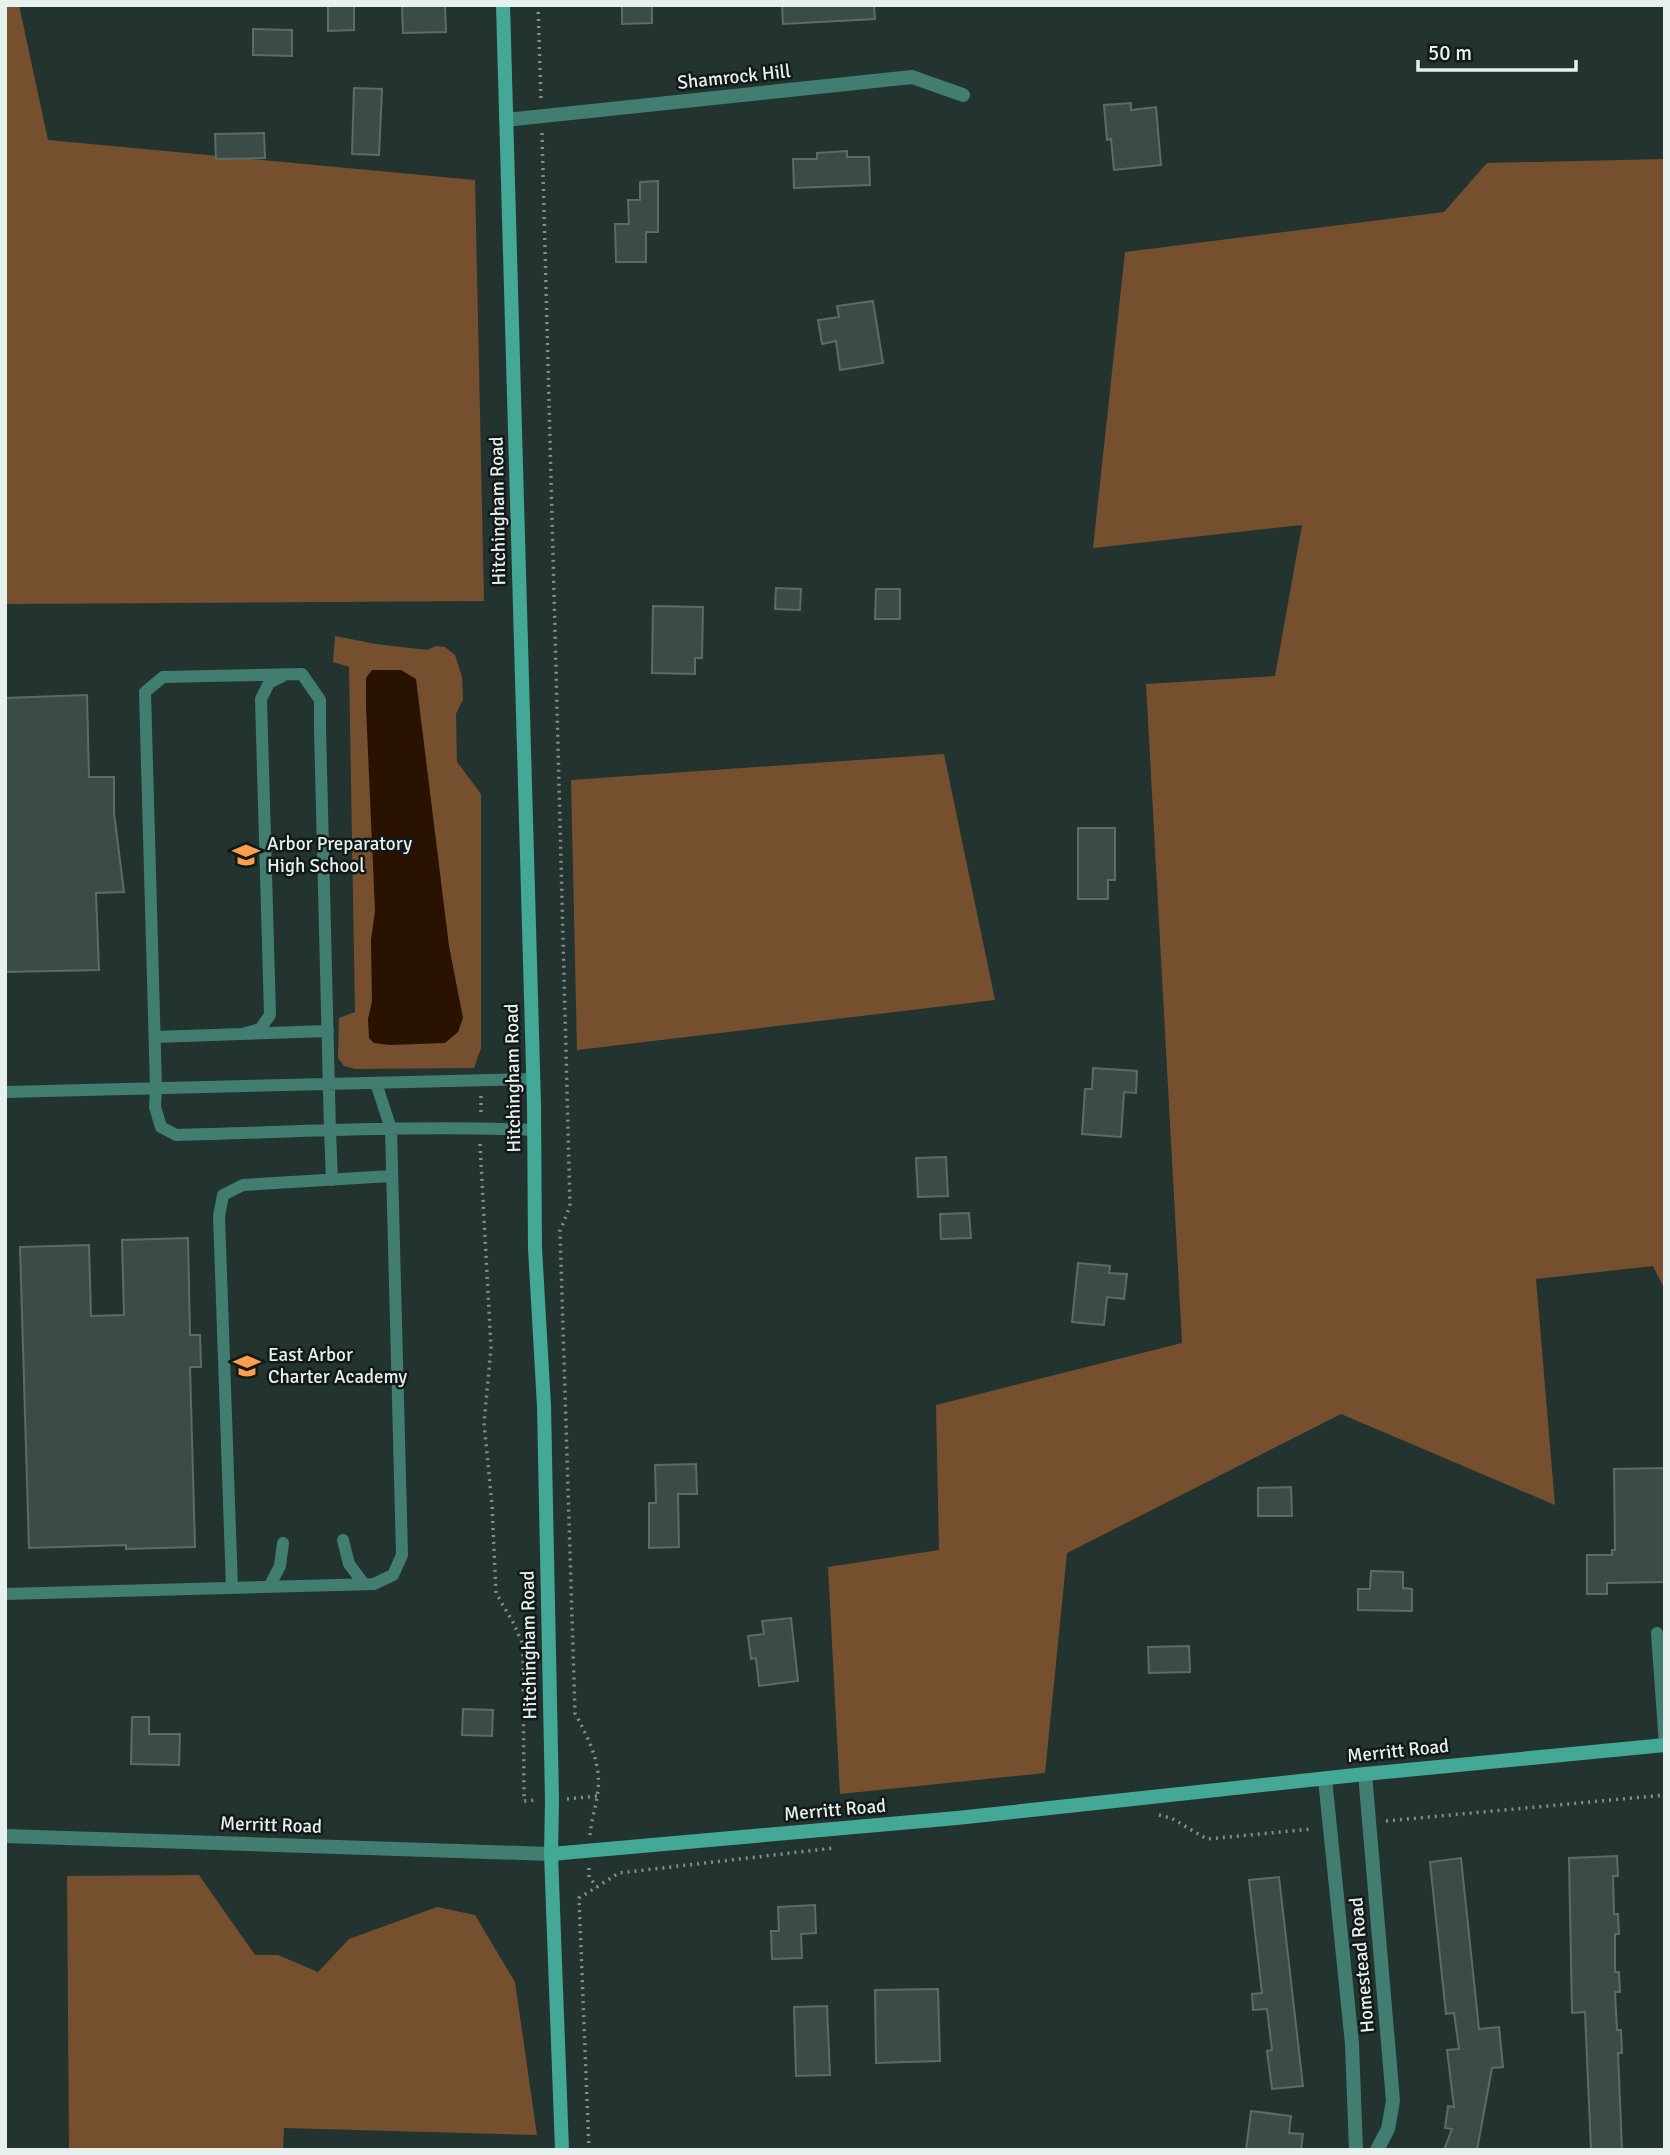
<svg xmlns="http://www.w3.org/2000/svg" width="1670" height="2155" font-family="Signika,sans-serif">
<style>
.green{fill:#764f2f}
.water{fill:#291200}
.building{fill:#3b4c48;stroke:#5a6c68;stroke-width:2}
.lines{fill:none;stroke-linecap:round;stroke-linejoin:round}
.path{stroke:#82908d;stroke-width:3.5;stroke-dasharray:2 5;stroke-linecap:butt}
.lane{stroke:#427d71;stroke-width:12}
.street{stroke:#427d71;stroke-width:14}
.secondary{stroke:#43a895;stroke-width:14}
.labels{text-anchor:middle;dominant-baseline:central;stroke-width:5;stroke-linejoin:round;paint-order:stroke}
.street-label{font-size:19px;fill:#e6f1ee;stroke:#121918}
.poi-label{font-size:19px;fill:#e6f1ee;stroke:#121918;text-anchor:start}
</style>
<rect width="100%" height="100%" fill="#233330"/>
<path class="green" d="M 5,5 L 19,5 L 48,140 L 475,180 L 484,601 L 5,604 Z
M 1665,159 L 1665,1290 L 1653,1266 L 1536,1279 L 1555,1505 L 1341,1414 L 1067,1553 L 1045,1773 L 840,1794 L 828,1567 L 939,1550 L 936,1405 L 1182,1343 L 1146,684 L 1275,676 L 1302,525 L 1093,548 L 1125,252 L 1444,212 L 1487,163 Z
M 335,636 L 376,644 L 427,650 L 436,646 L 445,647 L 455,655 L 462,677 L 463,699 L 456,714 L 457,762 L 481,794 L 481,1048 L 474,1068 L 355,1069 L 344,1066 L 338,1058 L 339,1018 L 355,1012 L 349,667 L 333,662 Z
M 944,754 L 995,1000 L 577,1050 L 571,780 Z
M 199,1875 L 255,1955 L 278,1955 L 318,1972 L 349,1939 L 437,1907 L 475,1915 L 515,1982 L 537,2135 L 284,2128 L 283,2150 L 69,2150 L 67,1876 Z"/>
<path class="water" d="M 372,670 L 401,670 L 416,679 L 449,946 L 463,1018 L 458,1032 L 445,1043 L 390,1045 L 374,1043 L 369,1038 L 368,1019 L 372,1001 L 371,940 L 375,911 L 366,707 L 366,678 Z"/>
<path class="building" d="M 402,5 L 445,5 L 446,32 L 403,33 Z
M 622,5 L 652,5 L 652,23 L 622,24 Z
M 782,5 L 874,5 L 875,19 L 783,24 Z
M 328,6 L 354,6 L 354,30 L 328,31 Z
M 253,29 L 292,30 L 292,56 L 253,55 Z
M 354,88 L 382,89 L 379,155 L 352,154 Z
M 1131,103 L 1131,110 L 1156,107 L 1161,165 L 1114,170 L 1111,139 L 1107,140 L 1104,105 Z
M 264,133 L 265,158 L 216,159 L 215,134 Z
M 847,151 L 847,157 L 869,157 L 870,185 L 794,188 L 793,159 L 817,159 L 817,153 Z
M 658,181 L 658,232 L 646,232 L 646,262 L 616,262 L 615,224 L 629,224 L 628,200 L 640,200 L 640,182 Z
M 873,301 L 883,363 L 840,370 L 836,341 L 822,344 L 818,320 L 839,317 L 837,306 Z
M 776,588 L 801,589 L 800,610 L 775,609 Z
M 876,589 L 900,589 L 900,619 L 875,619 Z
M 653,606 L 703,607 L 702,658 L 695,658 L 695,674 L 652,673 Z
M 87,695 L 89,777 L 114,777 L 114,813 L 124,892 L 96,893 L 99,970 L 5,972 L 5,698 Z
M 1078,828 L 1115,828 L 1115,880 L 1108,880 L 1108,899 L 1078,899 Z
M 1093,1068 L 1137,1071 L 1136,1093 L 1124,1092 L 1121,1137 L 1082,1134 L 1085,1089 L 1092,1089 Z
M 946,1157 L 948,1196 L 918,1197 L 916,1158 Z
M 969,1213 L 971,1238 L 941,1239 L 940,1214 Z
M 188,1238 L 190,1335 L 200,1335 L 201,1367 L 190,1367 L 195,1547 L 126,1549 L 126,1545 L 29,1548 L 20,1247 L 89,1245 L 91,1316 L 124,1315 L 122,1240 Z
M 1078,1263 L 1110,1266 L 1109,1273 L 1127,1274 L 1124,1299 L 1107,1297 L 1104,1325 L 1072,1322 Z
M 696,1464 L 697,1494 L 678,1494 L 679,1547 L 649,1548 L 649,1503 L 656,1503 L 655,1465 Z
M 1665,1468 L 1665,1582 L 1607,1583 L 1607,1594 L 1587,1594 L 1587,1555 L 1612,1555 L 1612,1550 L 1615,1550 L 1614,1469 Z
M 1291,1487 L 1292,1516 L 1258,1516 L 1258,1488 Z
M 1371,1571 L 1403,1572 L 1403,1588 L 1412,1589 L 1412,1611 L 1358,1610 L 1358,1589 L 1370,1589 Z
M 791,1618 L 798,1681 L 759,1686 L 756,1658 L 751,1659 L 748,1636 L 764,1634 L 762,1621 Z
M 1189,1646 L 1190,1672 L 1149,1673 L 1148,1647 Z
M 463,1709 L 493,1710 L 492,1736 L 462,1735 Z
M 132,1717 L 149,1717 L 149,1734 L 180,1734 L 179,1765 L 131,1764 Z
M 1617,1856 L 1618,1876 L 1613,1876 L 1614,1914 L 1618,1914 L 1619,1934 L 1615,1934 L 1615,1972 L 1619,1972 L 1620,1992 L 1615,1992 L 1617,2030 L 1621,2030 L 1622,2053 L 1618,2053 L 1622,2150 L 1591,2150 L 1585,2012 L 1572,2013 L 1569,1858 Z
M 1461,1858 L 1479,2029 L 1499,2027 L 1503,2067 L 1492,2068 L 1477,2150 L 1444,2150 L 1452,2129 L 1445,2128 L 1448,2106 L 1454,2107 L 1447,2050 L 1459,2049 L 1454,2013 L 1446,2014 L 1430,1862 Z
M 1279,1877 L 1303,2086 L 1272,2089 L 1267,2051 L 1272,2050 L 1267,2009 L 1253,2010 L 1252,1994 L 1262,1993 L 1249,1880 Z
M 815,1905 L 816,1933 L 801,1934 L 802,1958 L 772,1959 L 771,1931 L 779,1931 L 778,1907 Z
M 938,1989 L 940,2061 L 876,2063 L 875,1990 Z
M 827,2006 L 830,2075 L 796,2076 L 794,2007 Z
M 1251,2111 L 1291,2116 L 1289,2133 L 1303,2134 L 1301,2150 L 1246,2150 Z"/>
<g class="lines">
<path class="path" d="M 538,5 L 541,101
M 542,133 L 570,1206 L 560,1231 L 575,1713 C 589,1740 603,1765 597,1797 C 595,1810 591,1822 590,1835
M 481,1112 L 481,1095
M 480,1144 L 491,1348 L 484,1423 L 492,1505 L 496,1593 L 514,1624 L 523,1645 L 524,1801 L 535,1800
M 567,1799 L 597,1796
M 1159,1815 L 1171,1818 L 1207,1839 L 1312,1829
M 1386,1821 L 1665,1795
M 589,1868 L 589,1877 L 597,1887
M 589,2150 L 579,1898 L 619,1873 L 834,1848"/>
<path class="lane" d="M 242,1034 L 260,1029 L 270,1015 L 261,699 L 269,683 L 283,676
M 155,1037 L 328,1031
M 5,1092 L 533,1079
M 332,1180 L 330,1131 L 320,729 L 320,700 L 302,674 L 163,677 L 145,692 L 156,1088 L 155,1107 L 161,1127 L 176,1135 C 295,1132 415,1125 534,1130
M 343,1540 L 349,1564 L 364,1584
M 269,1587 L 280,1566 L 283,1543
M 232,1588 L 219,1216 L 223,1195 L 243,1185 L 391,1176
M 5,1594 L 374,1584 L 393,1575 L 402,1555 L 391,1129 L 376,1083
M 1657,1633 L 1665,1745"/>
<path class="street" d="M 506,120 L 912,77 L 963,95
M 1365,1774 L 1393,2101 L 1388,2129 L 1377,2150
M 1325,1779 L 1352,2044 L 1356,2150
M 5,1836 L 551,1854"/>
<path class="secondary" d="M 503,5 L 534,1104 L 535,1248 L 544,1406 L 552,1800 L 551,1854 L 562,2150
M 551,1854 L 957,1818 L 1365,1774 L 1665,1745"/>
</g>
<defs>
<symbol id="school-bare" viewBox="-9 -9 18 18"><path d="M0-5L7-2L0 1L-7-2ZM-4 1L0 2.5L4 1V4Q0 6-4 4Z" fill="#fb9e50" stroke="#121918" stroke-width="2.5" paint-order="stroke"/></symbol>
</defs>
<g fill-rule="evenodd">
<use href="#school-bare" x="227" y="836" width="38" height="38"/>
<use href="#school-bare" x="228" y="1347" width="38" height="38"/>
</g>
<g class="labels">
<g class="street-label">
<text transform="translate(734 77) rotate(-6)">Shamrock Hill</text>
<text transform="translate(498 511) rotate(-91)">Hitchingham Road</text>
<text transform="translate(513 1078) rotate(-91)">Hitchingham Road</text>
<text transform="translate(529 1645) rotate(-91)">Hitchingham Road</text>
<text transform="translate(1398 1751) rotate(-6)">Merritt Road</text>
<text transform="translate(835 1810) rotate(-5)">Merritt Road</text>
<text transform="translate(271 1825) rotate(2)">Merritt Road</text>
<text transform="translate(1362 1965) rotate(-95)">Homestead Road</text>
</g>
<g class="poi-label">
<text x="267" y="844">Arbor Preparatory<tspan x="267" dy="22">High School</tspan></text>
<text x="268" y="1355">East Arbor<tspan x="268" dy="22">Charter Academy</tspan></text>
</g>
</g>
<rect width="1670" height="2155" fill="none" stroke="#e6f1ee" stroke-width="14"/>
<path d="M1418 60v10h158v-10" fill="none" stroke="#e6f1ee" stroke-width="3.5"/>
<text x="1428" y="60" font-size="21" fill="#e6f1ee" stroke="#121918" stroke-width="5" paint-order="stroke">50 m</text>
</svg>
